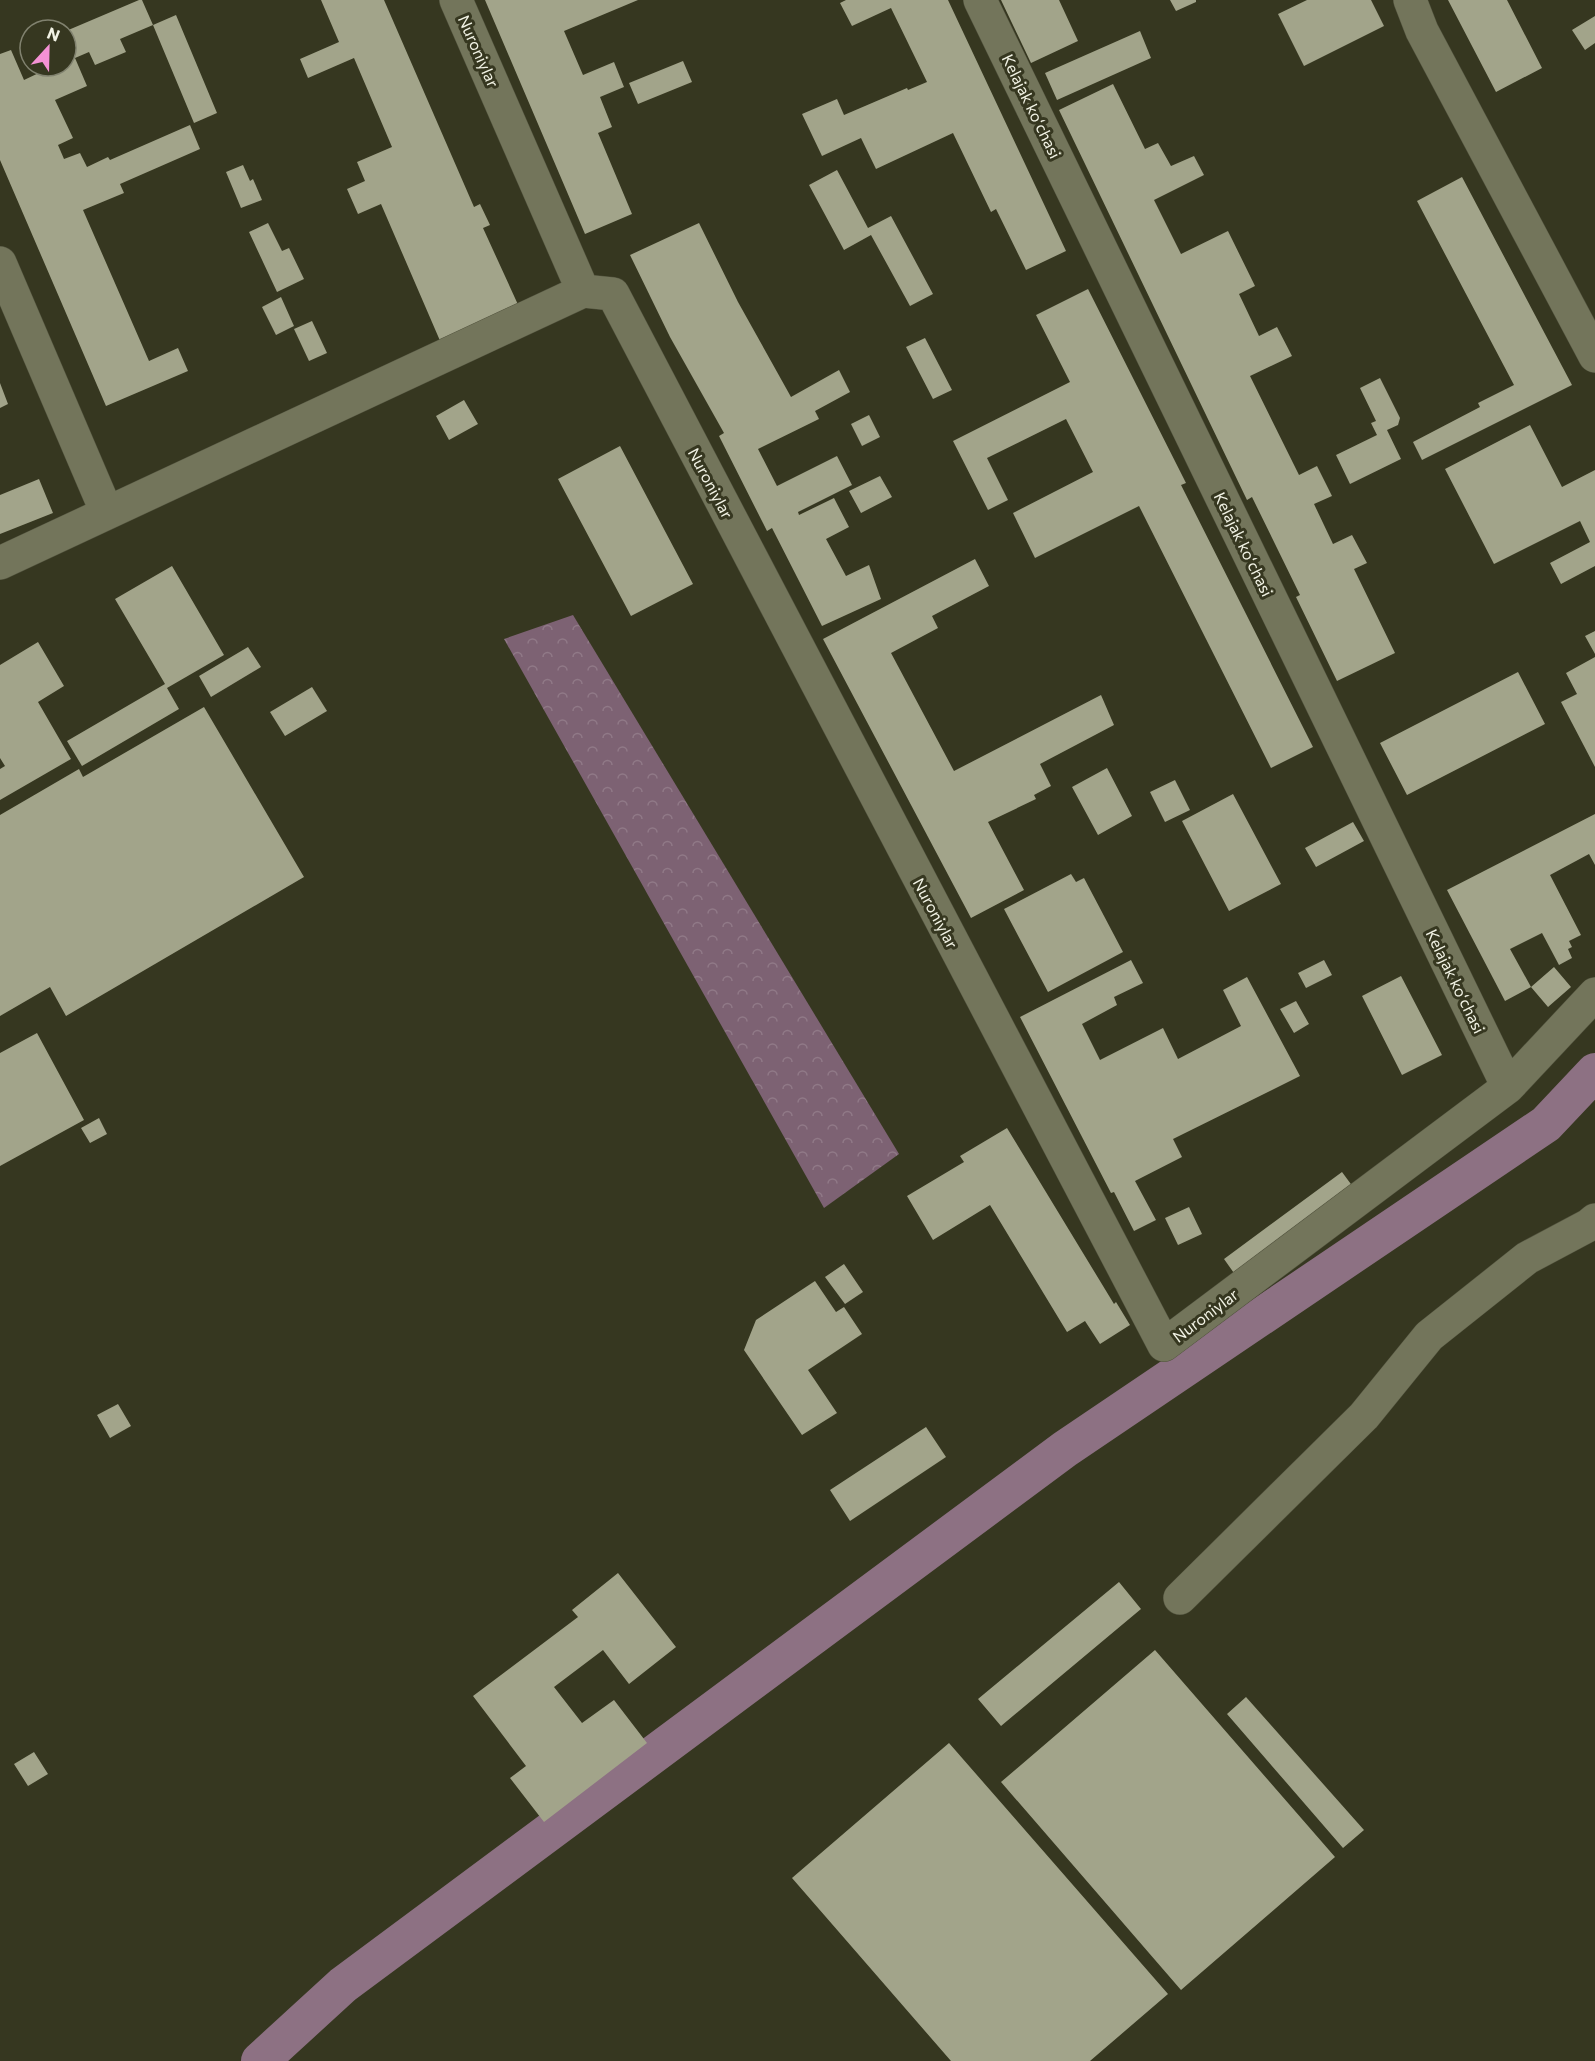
<svg xmlns="http://www.w3.org/2000/svg" width="1595" height="2061" font-family="Commissioner,sans-serif">
<style>
.forest{fill:url(#forest-crowns)}
.lines{fill:none;stroke-linecap:round;stroke-linejoin:round}
.canal{stroke:#8d7183;stroke-width:38}
.building{fill:#a2a48a}
.minor-casing{stroke:#51523d;stroke-width:34}
.minor{stroke:#73755b;stroke-width:33}
.labels{text-anchor:middle;dominant-baseline:central;stroke-width:6;stroke-linejoin:round;paint-order:stroke}
.street-label{font-size:16px;fill:#f2f3e5;stroke:#363720}
</style>
<defs>
<pattern id="forest-crowns" width="20" height="18" patternUnits="userSpaceOnUse" patternTransform="scale(1.5)"><rect width="20" height="18" fill="#7d6273"/><path d="M2 6a3 3 0 1 1 6 0M12 15a3 3 0 1 1 6 0" fill="none" stroke="#907987"/></pattern>
</defs>
<rect width="100%" height="100%" fill="#363720"/>
<path class="forest" d="M 573,615 L 899,1154 L 824,1208 L 504,639 Z"/>
<g class="lines">
<path class="canal" d="M 260,2061 L 343,1985 L 1065,1449 L 1546,1124 L 1595,1072"/>
</g>
<path class="building" d="M 139,0 L 142,0 L 153,25 L 120,39 L 126,52 L 95,65 L 89,52 L 75,58 L 87,86 L 55,100 L 73,138 L 58,145 L 64,159 L 80,153 L 87,167 L 108,157 L 110,160 L 190,125 L 200,149 L 120,184 L 124,193 L 83,210 L 149,361 L 178,348 L 188,371 L 106,406 L 0,160 L 0,54 L 11,50 L 24,80 L 43,71 L 42,66 L 66,66 L 66,31 Z
M 321,0 L 384,0 L 474,207 L 480,204 L 490,225 L 483,228 L 520,309 L 441,343 L 381,204 L 358,214 L 347,189 L 365,181 L 357,162 L 392,147 L 354,58 L 308,78 L 300,59 L 339,42 Z
M 485,0 L 638,0 L 564,31 L 583,75 L 614,62 L 624,87 L 600,97 L 612,127 L 598,133 L 632,214 L 585,234 Z
M 846,0 L 948,0 L 1066,251 L 1026,270 L 996,209 L 991,212 L 953,133 L 876,169 L 861,138 L 822,156 L 802,114 L 837,99 L 844,115 L 907,88 L 908,90 L 927,82 L 891,8 L 852,26 L 840,3 Z
M 1001,0 L 1059,0 L 1078,41 L 1031,63 Z
M 1170,0 L 1196,0 L 1196,2 L 1176,11 Z
M 1307,0 L 1371,0 L 1384,26 L 1304,66 L 1278,14 Z
M 1448,0 L 1507,0 L 1542,68 L 1496,92 Z
M 176,15 L 217,113 L 194,123 L 153,25 Z
M 1595,16 L 1595,43 L 1585,50 L 1572,30 Z
M 1140,31 L 1151,58 L 1057,100 L 1045,73 Z
M 683,61 L 692,82 L 638,104 L 629,83 Z
M 1113,84 L 1145,149 L 1158,143 L 1171,166 L 1194,156 L 1204,175 L 1154,200 L 1181,254 L 1228,231 L 1255,286 L 1239,294 L 1259,336 L 1277,327 L 1292,356 L 1250,376 L 1299,475 L 1317,466 L 1332,496 L 1314,504 L 1333,544 L 1352,535 L 1367,563 L 1354,569 L 1395,653 L 1337,681 L 1296,597 L 1300,595 L 1252,497 L 1247,500 L 1059,110 Z
M 243,165 L 250,181 L 253,179 L 262,200 L 241,208 L 226,172 Z
M 837,170 L 868,228 L 891,216 L 933,294 L 910,306 L 871,235 L 844,250 L 809,185 Z
M 1462,177 L 1572,385 L 1422,460 L 1413,442 L 1480,407 L 1478,403 L 1514,385 L 1417,201 Z
M 268,223 L 282,251 L 289,248 L 304,279 L 277,292 L 249,232 Z
M 699,223 L 738,302 L 791,397 L 839,370 L 850,392 L 815,411 L 819,419 L 758,449 L 777,486 L 837,456 L 852,485 L 798,512 L 799,515 L 834,498 L 849,527 L 826,539 L 846,576 L 869,565 L 881,599 L 822,626 L 772,528 L 767,531 L 719,436 L 724,433 L 670,337 L 630,255 Z
M 1088,289 L 1186,483 L 1181,485 L 1313,747 L 1271,768 L 1139,506 L 1035,558 L 1013,513 L 1093,472 L 1066,419 L 987,458 L 1008,500 L 988,510 L 953,441 L 1070,382 L 1036,315 Z
M 281,297 L 294,326 L 276,335 L 262,307 Z
M 312,321 L 327,353 L 309,361 L 294,329 Z
M 925,338 L 952,390 L 933,399 L 906,347 Z
M 1380,378 L 1400,418 L 1398,425 L 1387,430 L 1401,459 L 1350,484 L 1336,455 L 1377,435 L 1371,423 L 1376,421 L 1360,388 Z
M 0,383 L 8,404 L 0,408 Z
M 464,400 L 478,424 L 449,440 L 436,416 Z
M 869,415 L 880,437 L 862,446 L 851,424 Z
M 1530,425 L 1562,487 L 1595,470 L 1595,566 L 1561,584 L 1550,563 L 1590,542 L 1580,521 L 1494,564 L 1445,469 Z
M 620,446 L 693,584 L 631,616 L 558,479 Z
M 880,476 L 892,497 L 861,513 L 849,491 Z
M 39,479 L 53,513 L 0,534 L 0,495 Z
M 975,559 L 989,586 L 932,616 L 938,628 L 891,653 L 954,771 L 1101,695 L 1114,725 L 1040,764 L 1051,786 L 1034,795 L 1036,799 L 988,822 L 1024,890 L 971,918 L 823,639 Z
M 172,566 L 224,655 L 167,688 L 179,709 L 82,766 L 67,741 L 165,684 L 115,599 Z
M 1595,631 L 1595,654 L 1585,636 Z
M 38,642 L 64,686 L 38,702 L 71,759 L 0,800 L 0,769 L 5,766 L 0,758 L 0,665 Z
M 248,647 L 261,667 L 211,697 L 199,676 Z
M 1595,657 L 1595,767 L 1561,702 L 1577,694 L 1566,673 Z
M 1518,672 L 1545,724 L 1407,795 L 1380,743 Z
M 312,687 L 327,711 L 285,736 L 270,712 Z
M 204,707 L 304,877 L 66,1016 L 50,987 L 0,1016 L 0,815 L 79,769 L 83,777 Z
M 1107,768 L 1132,816 L 1098,835 L 1072,787 Z
M 1175,780 L 1190,810 L 1165,822 L 1150,792 Z
M 1233,794 L 1281,884 L 1229,911 L 1182,821 Z
M 1595,814 L 1595,865 L 1589,854 L 1550,875 L 1581,935 L 1569,941 L 1572,947 L 1568,949 L 1572,958 L 1559,965 L 1542,933 L 1510,949 L 1531,987 L 1505,1001 L 1447,890 Z
M 1353,822 L 1364,841 L 1316,867 L 1305,848 Z
M 1071,874 L 1076,882 L 1084,878 L 1123,952 L 1048,992 L 1004,909 Z
M 1131,960 L 1143,983 L 1114,997 L 1117,1005 L 1082,1024 L 1100,1060 L 1163,1028 L 1178,1059 L 1241,1026 L 1223,990 L 1247,977 L 1300,1076 L 1173,1139 L 1182,1157 L 1135,1181 L 1156,1220 L 1134,1231 L 1114,1192 L 1111,1193 L 1020,1017 Z
M 1324,960 L 1332,975 L 1306,988 L 1298,973 Z
M 1554,967 L 1571,987 L 1548,1007 L 1531,987 Z
M 1401,976 L 1442,1055 L 1402,1075 L 1362,996 Z
M 1296,1001 L 1309,1024 L 1294,1033 L 1280,1009 Z
M 37,1033 L 84,1120 L 0,1166 L 0,1053 Z
M 99,1118 L 107,1134 L 90,1143 L 81,1128 Z
M 1007,1128 L 1114,1304 L 1116,1302 L 1130,1325 L 1100,1344 L 1085,1321 L 1067,1332 L 990,1205 L 933,1240 L 907,1196 L 964,1162 L 960,1156 Z
M 1342,1172 L 1359,1195 L 1241,1283 L 1224,1259 Z
M 1189,1207 L 1202,1234 L 1178,1245 L 1165,1218 Z
M 844,1264 L 863,1292 L 845,1304 L 825,1277 Z
M 815,1281 L 836,1312 L 844,1307 L 862,1334 L 808,1370 L 837,1413 L 802,1435 L 744,1350 L 756,1320 Z
M 118,1404 L 131,1426 L 110,1438 L 97,1415 Z
M 926,1427 L 946,1457 L 850,1521 L 830,1490 Z
M 618,1573 L 676,1647 L 629,1684 L 603,1650 L 554,1687 L 582,1723 L 614,1700 L 647,1743 L 544,1822 L 510,1778 L 526,1766 L 473,1696 L 578,1617 L 572,1610 Z
M 1119,1582 L 1141,1609 L 1001,1726 L 978,1699 Z
M 1155,1650 L 1335,1857 L 1181,1990 L 1001,1782 Z
M 1246,1697 L 1364,1830 L 1343,1848 L 1227,1714 Z
M 949,1743 L 1168,1994 L 1090,2061 L 951,2061 L 792,1878 Z
M 34,1752 L 48,1774 L 28,1786 L 14,1764 Z"/>
<g class="lines">
<defs>
<path id="minor" d="M 456,0 L 583,291 L 613,294 L 1164,1345 L 1508,1087 L 1595,994
M 980,0 L 1508,1087
M 1410,0 L 1422,31 L 1595,356
M 0,263 L 107,513
M 0,563 L 583,291
M 1180,1598 L 1364,1416 L 1429,1336 L 1527,1258 L 1589,1225 L 1595,1220"/>
</defs>
<use href="#minor" class="minor-casing"/>
<use href="#minor" class="minor"/>
</g>
<g class="labels">
<g class="street-label">
<text transform="translate(479 51) rotate(66)">Nuroniylar</text>
<text transform="translate(1032 106) rotate(64)">Kelajak koʻchasi</text>
<text transform="translate(711 483) rotate(62)">Nuroniylar</text>
<text transform="translate(1244 544) rotate(64)">Kelajak koʻchasi</text>
<text transform="translate(936 913) rotate(62)">Nuroniylar</text>
<text transform="translate(1456 981) rotate(64)">Kelajak koʻchasi</text>
<text transform="translate(1205 1315) rotate(-37)">Nuroniylar</text>
</g>
</g>
<g transform="translate(48 48) rotate(22)"><circle r="28" fill="#363720" stroke="#81826f" stroke-width="1.5"/>
<path d="M0-4.5L10 22L0 15L-10 22Z" fill="#f491d4"/>
<text y="-9" font-size="16" font-weight="bold" text-anchor="middle" fill="#f2f3e5">N</text>
</g>
</svg>
